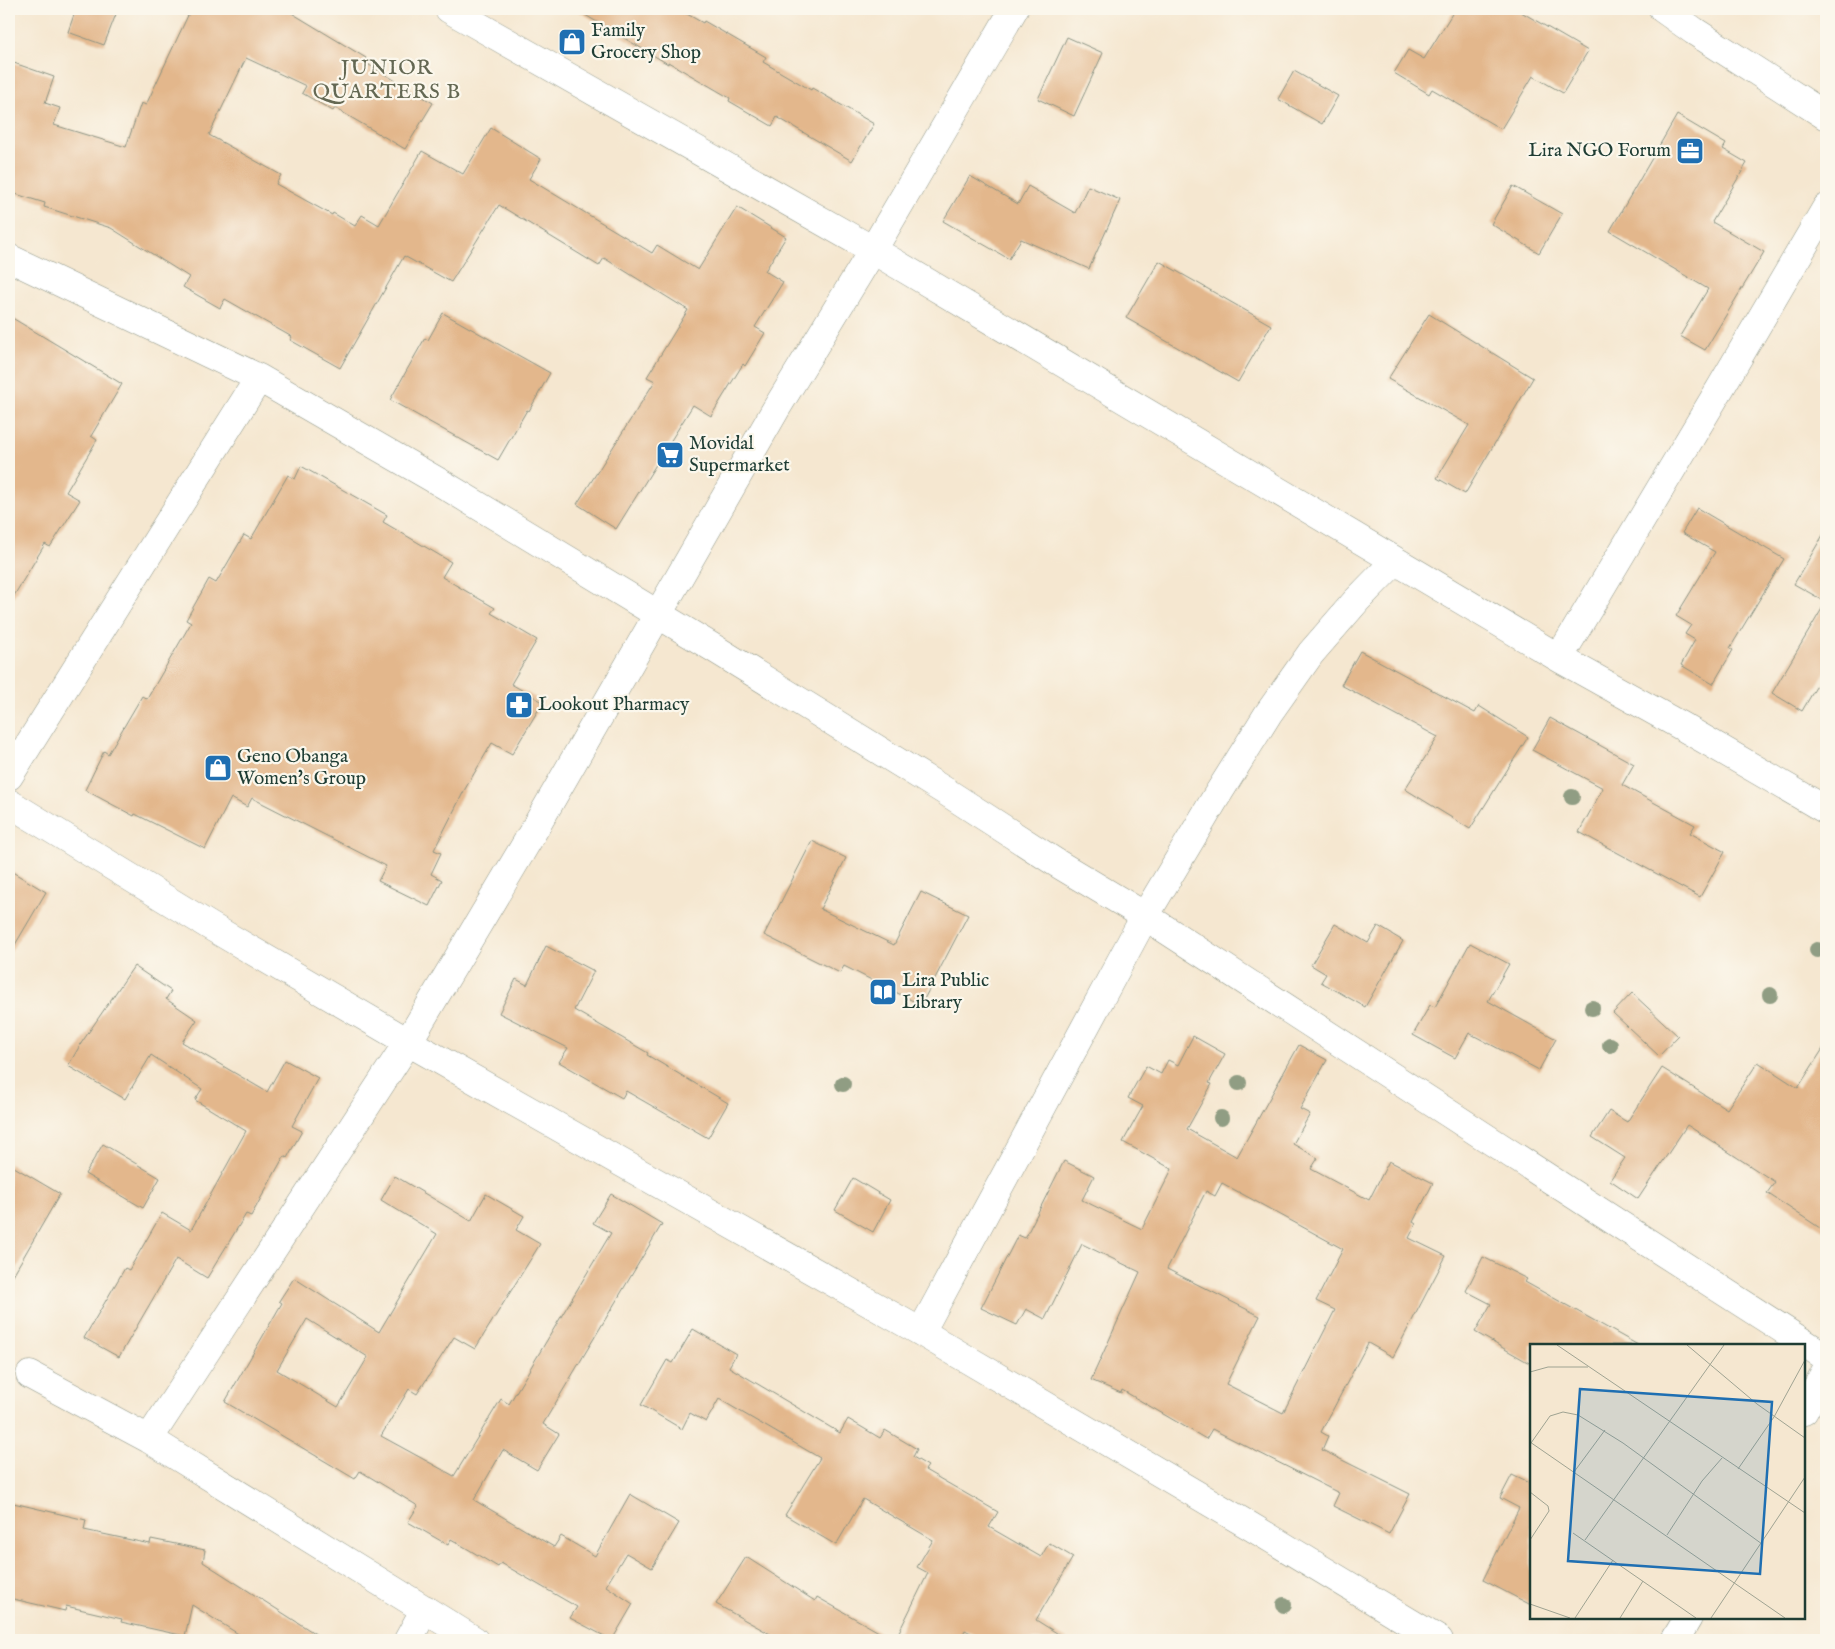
<svg xmlns="http://www.w3.org/2000/svg" width="1835" height="1649" font-family="'IM FELL English',serif">
<style>
.building{fill:#e3b78c;fill-rule:evenodd}
.lines{fill:none;stroke-linecap:round;stroke-linejoin:round}
.minor-casing{stroke:#8a9282;stroke-width:29}
.minor{stroke:#fff;stroke-width:28}
.tree{fill:#909d83}
.labels{text-anchor:middle;dominant-baseline:central;stroke-width:4.5;stroke-linejoin:round;paint-order:stroke}
.poi-label{font-size:19px;fill:#1f3d34;stroke:#fbf7ec;text-anchor:start}
.quarter-label{font-size:21px;letter-spacing:1px;fill:#646853;stroke:#fbf7ec}
.inset-road{fill:none;stroke:#9fa392;stroke-width:1}
.view{fill:#1f6fb2;fill-opacity:0.15;stroke:#1f6fb2;stroke-width:2.5}
.inset-edge{fill:none;stroke:#1f3d34;stroke-width:2.5}
</style>
<rect width="100%" height="100%" fill="#fbf7ec"/>
<filter id="ink" filterUnits="userSpaceOnUse"><feTurbulence type="fractalNoise" baseFrequency=".02" numOctaves="2"/><feDisplacementMap in="SourceGraphic" scale="10" xChannelSelector="R" yChannelSelector="G"/><feConvolveMatrix kernelMatrix="1 2 1 2 8 2 1 2 1" color-interpolation-filters="sRGB"/></filter>
<filter id="wash" filterUnits="userSpaceOnUse"><feTurbulence type="fractalNoise" baseFrequency=".0096" numOctaves="4" result="noise"/><feDisplacementMap in="SourceGraphic" scale="20" xChannelSelector="R" yChannelSelector="G"/><feGaussianBlur stdDeviation="1.12" result="paint"/><feColorMatrix in="noise" values="0 0 0 0 0 0 0 0 0 0 0 0 0 0 0 0 0 1.4 0 .05"/><feComposite in="paint" operator="in"/></filter>
<g filter="url(#wash)">
<rect width="100%" height="100%" fill="#f5e7d0"/>
<g id="blocks">
<path class="building" d="M 76,9 L 118,9 L 104,45 L 68,32 Z
M 191,9 L 285,9 L 366,58 L 364,62 L 433,103 L 405,149 L 335,108 L 333,111 L 302,93 L 306,86 L 246,58 L 209,135 L 281,175 L 276,184 L 332,215 L 333,213 L 355,226 L 362,215 L 379,225 L 422,151 L 463,174 L 491,128 L 541,159 L 529,179 L 652,253 L 657,245 L 698,270 L 737,207 L 786,237 L 765,271 L 783,282 L 755,327 L 765,333 L 745,366 L 743,364 L 711,416 L 693,405 L 616,529 L 577,504 L 655,381 L 647,377 L 688,310 L 604,258 L 599,266 L 499,205 L 451,282 L 404,256 L 340,368 L 290,340 L 292,337 L 225,299 L 220,308 L 183,287 L 189,277 L 111,228 L 44,207 L 45,203 L 9,192 L 9,78 L 14,63 L 54,77 L 45,103 L 60,108 L 54,125 L 126,147 L 141,103 L 146,105 Z
M 575,9 L 678,9 L 703,23 L 704,21 L 766,57 L 763,62 L 811,90 L 812,88 L 874,124 L 852,161 L 777,117 L 772,126 L 729,101 L 730,98 L 668,62 L 668,64 Z
M 1455,9 L 1516,9 L 1588,51 L 1563,93 L 1533,76 L 1501,129 L 1432,89 L 1429,94 L 1394,73 L 1408,50 L 1424,59 Z
M 1067,37 L 1103,53 L 1074,116 L 1038,99 Z
M 1294,71 L 1338,96 L 1322,124 L 1278,99 Z
M 1677,115 L 1726,144 L 1723,149 L 1747,163 L 1712,222 L 1764,252 L 1705,350 L 1680,336 L 1708,289 L 1610,231 Z
M 970,176 L 1018,204 L 1028,186 L 1075,213 L 1088,186 L 1120,200 L 1089,269 L 1021,239 L 1009,259 L 943,221 Z
M 1513,186 L 1562,214 L 1539,253 L 1491,224 Z
M 1159,261 L 1271,325 L 1238,382 L 1126,318 Z
M 443,313 L 550,373 L 529,411 L 527,410 L 498,460 L 390,400 L 425,338 L 428,340 Z
M 1429,314 L 1533,378 L 1465,494 L 1437,478 L 1469,425 L 1388,379 Z
M 9,316 L 122,384 L 91,436 L 97,440 L 66,492 L 80,500 L 50,547 L 45,544 L 9,604 Z
M 301,466 L 387,515 L 383,522 L 451,562 L 442,577 L 495,608 L 491,613 L 537,640 L 511,684 L 543,702 L 512,754 L 492,743 L 465,789 L 434,850 L 441,853 L 431,874 L 442,880 L 429,906 L 378,881 L 386,866 L 252,798 L 247,807 L 231,798 L 205,849 L 135,814 L 134,816 L 85,790 L 104,751 L 108,754 L 142,696 L 147,699 L 191,623 L 186,620 L 209,579 L 216,583 L 244,535 L 251,539 L 288,475 L 295,479 Z
M 1697,508 L 1784,559 L 1730,648 L 1733,650 L 1713,684 L 1681,665 L 1695,640 L 1685,634 L 1691,625 L 1676,616 L 1715,552 L 1682,533 Z
M 1826,530 L 1826,670 L 1802,711 L 1772,693 L 1826,602 L 1794,584 Z
M 1360,651 L 1475,713 L 1479,706 L 1528,737 L 1470,829 L 1405,789 L 1438,737 L 1341,685 Z
M 1550,718 L 1634,764 L 1622,785 L 1695,825 L 1690,833 L 1725,852 L 1700,897 L 1579,832 L 1603,788 L 1532,750 Z
M 812,841 L 846,858 L 820,909 L 894,945 L 921,892 L 968,915 L 921,1005 L 844,966 L 840,973 L 764,935 Z
M 9,870 L 46,892 L 9,955 Z
M 1335,924 L 1368,943 L 1378,926 L 1403,941 L 1365,1007 L 1321,982 L 1326,974 L 1311,965 Z
M 1470,943 L 1509,964 L 1488,1001 L 1556,1039 L 1539,1070 L 1469,1033 L 1455,1058 L 1413,1035 L 1430,1005 L 1435,1007 Z
M 546,946 L 594,971 L 574,1010 L 648,1053 L 647,1055 L 728,1103 L 708,1138 L 626,1091 L 622,1098 L 559,1062 L 568,1048 L 499,1013 L 516,979 L 527,985 Z
M 134,966 L 171,991 L 166,999 L 197,1020 L 182,1042 L 267,1092 L 285,1060 L 318,1078 L 292,1126 L 302,1131 L 287,1158 L 284,1156 L 251,1216 L 246,1214 L 207,1278 L 176,1259 L 119,1357 L 84,1338 L 125,1268 L 129,1270 L 162,1213 L 191,1230 L 246,1131 L 195,1100 L 202,1089 L 151,1055 L 125,1099 L 68,1066 L 82,1042 Z
M 1632,993 L 1678,1036 L 1659,1056 L 1613,1013 Z
M 1193,1036 L 1225,1054 L 1209,1083 L 1212,1084 L 1187,1129 L 1237,1157 L 1299,1045 L 1327,1060 L 1300,1109 L 1310,1114 L 1293,1144 L 1318,1158 L 1311,1169 L 1369,1200 L 1389,1161 L 1433,1183 L 1413,1222 L 1416,1224 L 1409,1238 L 1446,1256 L 1393,1357 L 1368,1343 L 1321,1432 L 1328,1436 L 1322,1450 L 1410,1494 L 1389,1534 L 1333,1506 L 1339,1493 L 1212,1429 L 1206,1439 L 1122,1390 L 1121,1393 L 1091,1380 L 1140,1272 L 1082,1244 L 1045,1319 L 1026,1309 L 1017,1325 L 981,1308 L 1018,1235 L 1025,1238 L 1064,1161 L 1094,1176 L 1082,1200 L 1142,1229 L 1172,1169 L 1123,1142 L 1143,1106 L 1128,1098 L 1146,1066 L 1161,1074 L 1168,1060 L 1178,1065 ZM 1222,1183 L 1343,1249 L 1316,1301 L 1335,1310 L 1283,1413 L 1226,1384 L 1260,1316 L 1167,1269 L 1206,1191 L 1215,1196 Z
M 1826,1044 L 1826,1232 L 1767,1193 L 1775,1182 L 1687,1125 L 1638,1199 L 1610,1180 L 1625,1158 L 1592,1137 L 1609,1111 L 1627,1122 L 1662,1068 L 1727,1109 L 1758,1062 L 1798,1088 Z
M 103,1144 L 160,1178 L 143,1208 L 85,1174 Z
M 9,1164 L 60,1194 L 9,1282 Z
M 395,1176 L 471,1221 L 486,1194 L 524,1216 L 516,1230 L 540,1244 L 475,1349 L 454,1337 L 417,1394 L 409,1389 L 381,1436 L 454,1476 L 501,1399 L 509,1404 L 611,1233 L 593,1223 L 611,1194 L 662,1224 L 543,1424 L 559,1434 L 537,1470 L 503,1450 L 474,1500 L 554,1547 L 561,1536 L 595,1556 L 630,1494 L 679,1523 L 652,1568 L 626,1553 L 606,1586 L 633,1604 L 612,1640 L 570,1618 L 577,1607 L 501,1563 L 498,1567 L 451,1539 L 448,1545 L 408,1522 L 418,1506 L 360,1471 L 355,1479 L 225,1402 L 282,1303 L 279,1301 L 294,1278 L 379,1332 L 437,1234 L 381,1200 ZM 307,1319 L 368,1357 L 338,1407 L 277,1370 Z
M 853,1178 L 890,1200 L 873,1232 L 835,1210 Z
M 1483,1257 L 1527,1279 L 1525,1282 L 1638,1345 L 1531,1345 L 1531,1364 L 1475,1332 L 1491,1304 L 1466,1291 Z
M 693,1329 L 736,1354 L 729,1367 L 840,1433 L 848,1419 L 880,1438 L 885,1430 L 917,1449 L 913,1457 L 928,1466 L 925,1470 L 998,1512 L 989,1527 L 1041,1557 L 1049,1543 L 1073,1557 L 1036,1620 L 1068,1640 L 984,1640 L 965,1630 L 960,1640 L 895,1640 L 928,1573 L 917,1567 L 933,1540 L 863,1499 L 836,1545 L 785,1515 L 820,1458 L 719,1399 L 706,1422 L 690,1413 L 682,1429 L 641,1405 L 667,1360 L 673,1363 Z
M 1512,1475 L 1531,1484 L 1531,1605 L 1483,1580 L 1519,1508 L 1500,1498 Z
M 9,1502 L 86,1520 L 84,1530 L 150,1544 L 151,1539 L 205,1550 L 203,1562 L 325,1640 L 248,1640 L 192,1605 L 185,1636 L 121,1622 L 122,1619 L 66,1606 L 65,1611 L 9,1598 Z
M 746,1557 L 815,1601 L 817,1597 L 893,1640 L 781,1640 L 716,1604 Z"/>
</g>
</g>
<g filter="url(#ink)">
<use href="#blocks" fill-opacity="0" stroke="#8a9282" stroke-width="1"/>
<g class="lines">
<defs>
<path id="minor" d="M 449,9 L 873,250 L 1559,658 L 1683,727 L 1826,810
M 1663,9 L 1694,31 L 1826,116
M 9,258 L 259,378 L 446,486 L 712,647 L 945,791 L 1055,862 L 1145,916 L 1619,1224 L 1826,1357
M 1559,658 L 1721,387 L 1826,208
M 9,776 L 259,378
M 9,803 L 210,926 L 408,1042 L 921,1332 L 1250,1526 L 1439,1640
M 921,1332 L 1145,916 L 1216,797 L 1268,714 L 1311,653 L 1357,600 L 1395,561
M 30,1375 L 149,1439 L 474,1640
M 1804,1411 L 1826,1370
M 149,1439 L 408,1042 L 527,842 L 776,409 L 873,250 L 1014,9
M 408,1640 L 425,1609
M 1675,1640 L 1688,1618"/>
</defs>
<use href="#minor" class="minor-casing"/>
<use href="#minor" class="minor"/>
</g>
<g class="tree">
<circle cx="1572" cy="797" r="8"/>
<circle cx="1817" cy="950" r="8"/>
<circle cx="1770" cy="995" r="8"/>
<circle cx="1592" cy="1008" r="8"/>
<circle cx="1610" cy="1045" r="8"/>
<circle cx="1239" cy="1083" r="8"/>
<circle cx="843" cy="1084" r="8"/>
<circle cx="1221" cy="1118" r="8"/>
<circle cx="1284" cy="1605" r="8"/>
</g>
</g>
<defs>
<symbol id="shop-square" viewBox="-11 -11 22 22"><rect x="-9" y="-9" width="18" height="18" rx="4" fill="#1f6fb2" stroke="#fbf7ec"/><path d="M-5-2.5h2.3a2.7 3.5 0 0 1 5.4 0H5L5.5 6h-11ZM-1.5-2.5h3a1.5 2.3 0 0 0-3 0Z" fill="#fff"/></symbol>
<symbol id="office-square" viewBox="-11 -11 22 22"><rect x="-9" y="-9" width="18" height="18" rx="4" fill="#1f6fb2" stroke="#fbf7ec"/><path d="M-6-3h4V-5.5h4V-3h4V5H-6ZM-1-4.5V-3h2v-1.5ZM-6 0V1H6V0Z" fill="#fff"/></symbol>
<symbol id="supermarket-square" viewBox="-11 -11 22 22"><rect x="-9" y="-9" width="18" height="18" rx="4" fill="#1f6fb2" stroke="#fbf7ec"/><path d="M-6-5.5h2.5l.6 2H6L4.5 2H-2.5L-4.4-4H-6ZM-1.5 3.2a1.3 1.3 0 1 0 .1 0ZM3 3.2a1.3 1.3 0 1 0 .1 0Z" fill="#fff"/></symbol>
<symbol id="pharmacy-square" viewBox="-11 -11 22 22"><rect x="-9" y="-9" width="18" height="18" rx="4" fill="#1f6fb2" stroke="#fbf7ec"/><path d="M-2-6h4v4h4v4h-4v4h-4v-4h-4v-4h4Z" fill="#fff"/></symbol>
<symbol id="library-square" viewBox="-11 -11 22 22"><rect x="-9" y="-9" width="18" height="18" rx="4" fill="#1f6fb2" stroke="#fbf7ec"/><path d="M-6-4Q-3-5.5-.7-3.5V5Q-3 3-6 4ZM6-4Q3-5.5 .7-3.5V5Q3 3 6 4Z" fill="#fff"/></symbol>
</defs>
<g fill-rule="evenodd">
<use href="#shop-square" x="556" y="26" width="32" height="32"/>
<use href="#office-square" x="1674" y="135" width="32" height="32"/>
<use href="#supermarket-square" x="654" y="439" width="32" height="32"/>
<use href="#pharmacy-square" x="503" y="689" width="32" height="32"/>
<use href="#shop-square" x="202" y="752" width="32" height="32"/>
<use href="#library-square" x="867" y="976" width="32" height="32"/>
</g>
<g class="labels">
<g class="poi-label">
<text x="591" y="31">Family<tspan x="591" dy="22">Grocery Shop</tspan></text>
<text x="1671" y="151" text-anchor="end">Lira NGO Forum</text>
<text x="689" y="444">Movidal<tspan x="689" dy="22">Supermarket</tspan></text>
<text x="538" y="705">Lookout Pharmacy</text>
<text x="237" y="757">Geno Obanga<tspan x="237" dy="22">Women's Group</tspan></text>
<text x="902" y="981">Lira Public<tspan x="902" dy="22">Library</tspan></text>
</g>
<g class="quarter-label">
<text x="387" y="68">JUNIOR<tspan x="387" dy="24">QUARTERS B</tspan></text>
</g>
</g>
<g transform="translate(1530 1344)">
<rect width="275" height="275" fill="#f5e7d0"/>
<path class="inset-road" d="M 27,1 L 275,169M 157,1 L 227,60 L 275,94M 0,28 L 18,23 L 58,23M 0,98 L 255,274M 1,99 L 20,72 L 33,68 L 48,71 L 93,99 L 232,200M 208,125 L 244,73 L 275,16M 44,128 L 75,86M 0,148 L 18,162 L 19,167 L 0,196M 43,189 L 166,274M 137,191 L 172,137 L 192,114M 55,196 L 194,1M 0,260 L 40,274M 45,274 L 83,216M 90,274 L 113,237M 181,274 L 275,133"/>
<path class="view" d="M 50,45 L 242,58 L 230,230 L 38,217 Z"/>
<rect width="275" height="275" class="inset-edge"/>
</g>
<rect width="1835" height="1649" fill="none" stroke="#fbf7ec" stroke-width="30"/>
</svg>
